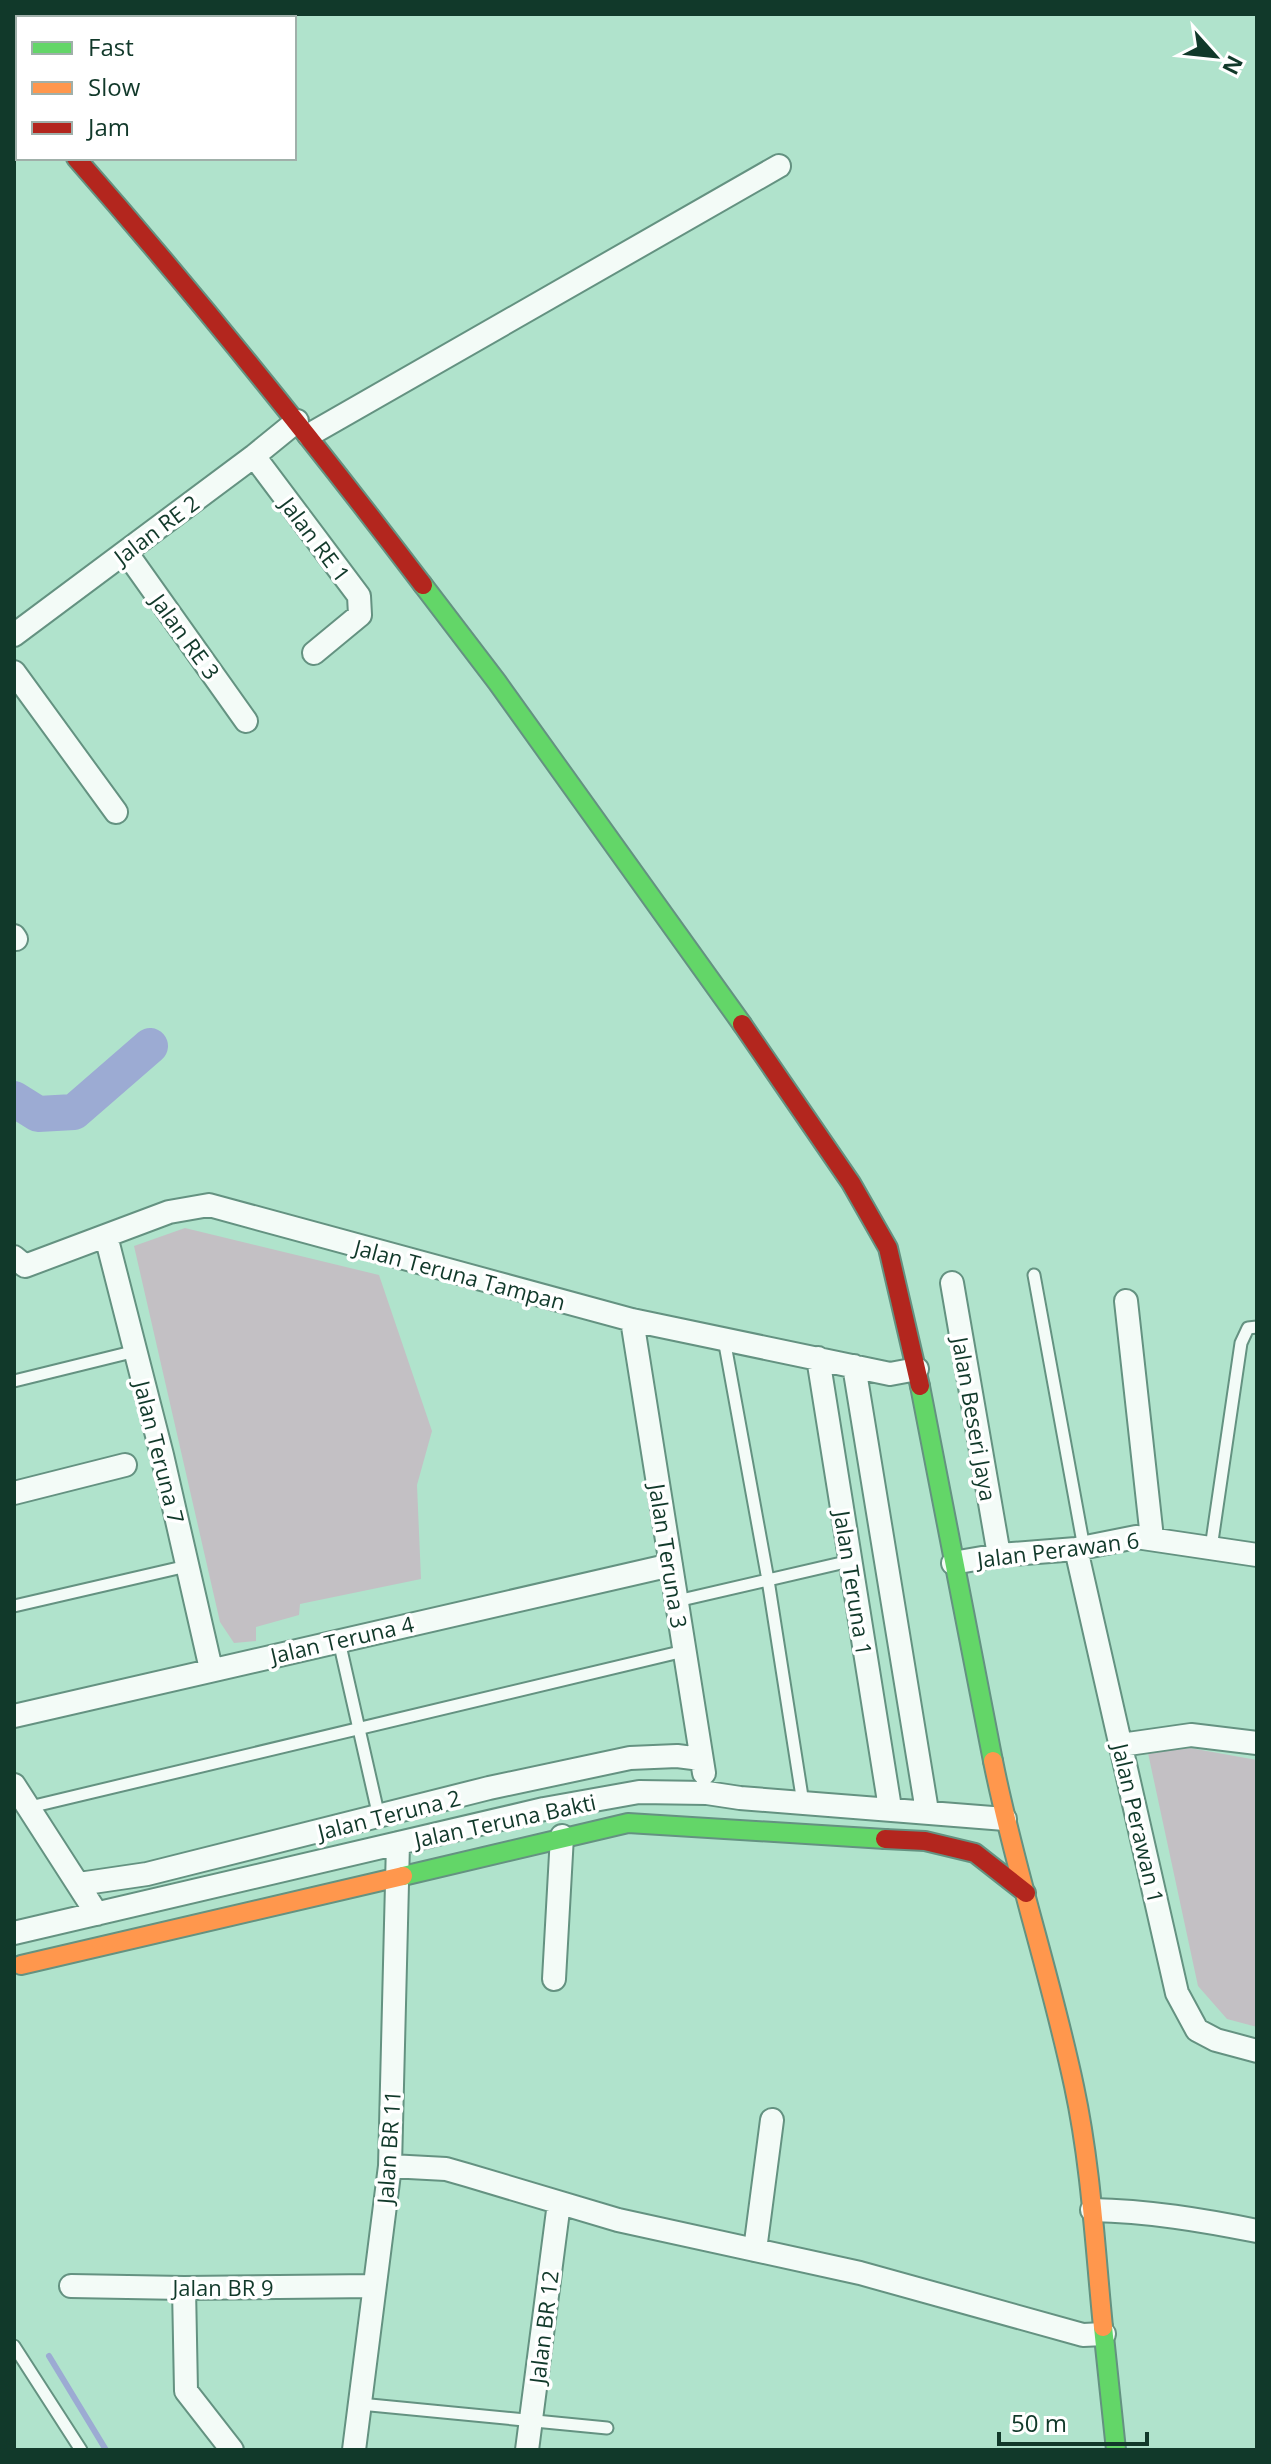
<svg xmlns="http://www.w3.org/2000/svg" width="1271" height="2464" font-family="'Open Sans',sans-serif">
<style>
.green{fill:#c3c0c4}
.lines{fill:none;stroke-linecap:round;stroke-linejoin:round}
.stream{stroke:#9cabd3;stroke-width:6}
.river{stroke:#9cabd3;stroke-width:36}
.lane-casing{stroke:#649281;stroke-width:15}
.street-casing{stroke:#649281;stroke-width:26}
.fast-casing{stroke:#649281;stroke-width:22}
.slow-casing{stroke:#649281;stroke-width:22}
.jam-casing{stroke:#649281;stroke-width:22}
.lane{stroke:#f3fbf7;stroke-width:11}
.street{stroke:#f3fbf7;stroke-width:22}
.fast{stroke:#63d668;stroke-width:18}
.slow{stroke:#ff974d;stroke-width:18}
.jam{stroke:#b3261e;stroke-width:18}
.labels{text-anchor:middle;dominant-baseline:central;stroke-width:7;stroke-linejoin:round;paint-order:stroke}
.street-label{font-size:22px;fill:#11392a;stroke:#fff}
</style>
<rect width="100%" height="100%" fill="#b0e3cc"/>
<path class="green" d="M 185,1228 L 379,1275 L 432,1431 L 417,1485 L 421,1579 L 300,1604 L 299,1615 L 256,1627 L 256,1641 L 234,1643 L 220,1622 L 134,1246 Z
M 1190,1748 L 1257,1760 L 1257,2027 L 1227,2019 L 1198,1986 L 1148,1753 Z"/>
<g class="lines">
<path class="stream" d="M 49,2356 L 106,2450"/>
<path class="river" d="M 14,1099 L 38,1114 L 74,1112 L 150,1046"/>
<defs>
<path id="lane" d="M 1034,1275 L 1084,1548
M 724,1339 L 768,1580 L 803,1803
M 14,1381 L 136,1351
M 1211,1548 L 1241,1343 L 1248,1328 L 1257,1327
M 677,1601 L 850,1561
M 14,1606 L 187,1566
M 339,1641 L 379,1817
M 30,1807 L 684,1651
M 14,2346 L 81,2450
M 360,2404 L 607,2428"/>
<path id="street" d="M 309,435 L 779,166
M 254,456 L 359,596 L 360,615 L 314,653
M 126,552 L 246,721
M 14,635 L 254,456 L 297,421
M 14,672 L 116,812
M 14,936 L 16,939
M 106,1236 L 162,1455 L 211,1669
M 14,1257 L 25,1266 L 169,1212 L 209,1205 L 632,1320 L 890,1374 L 917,1369
M 952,1283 L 999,1555
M 1126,1301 L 1152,1538
M 632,1320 L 704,1773
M 818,1358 L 890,1808
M 854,1366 L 927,1811
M 14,1493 L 125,1465
M 1076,1549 L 1177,1993 L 1197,2030 L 1216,2040 L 1257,2051
M 953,1563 L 999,1555 L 1076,1549 L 1136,1537 L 1257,1555
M 14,1716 L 671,1565
M 1121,1745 L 1191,1735 L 1257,1743
M 14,1785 L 97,1914
M 79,1884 L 147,1874 L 489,1788 L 630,1758 L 677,1756 L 701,1759
M 14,1933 L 544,1809 L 639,1792 L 707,1793 L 740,1798 L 1005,1819
M 554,1979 L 562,1836
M 390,2166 L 446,2169 L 467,2175 L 618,2220 L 860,2273 L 1083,2335 L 1104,2334
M 1092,2210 C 1148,2211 1202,2220 1257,2231
M 755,2250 L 772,2120
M 71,2286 L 184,2288 L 374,2286
M 184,2288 L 186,2391 L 232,2450
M 354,2450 L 390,2166 L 398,1843
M 527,2450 L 559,2203"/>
<path id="fast" d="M 423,585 L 497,682 L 742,1024
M 920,1386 L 993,1761
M 403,1876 L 628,1823 L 885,1839
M 1103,2327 L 1116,2450"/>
<path id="slow" d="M 14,94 L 18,97
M 993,1761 C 1015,1871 1051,1977 1074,2086 C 1091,2165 1095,2247 1103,2327
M 21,1965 L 403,1876"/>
<path id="jam" d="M 76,158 C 197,296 312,439 423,585
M 742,1024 L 851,1183 L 888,1248 L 920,1386
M 885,1839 L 925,1841 L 975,1853 L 1026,1893"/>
</defs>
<use href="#lane" class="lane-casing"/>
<use href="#street" class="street-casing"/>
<use href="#fast" class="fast-casing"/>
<use href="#slow" class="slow-casing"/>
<use href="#jam" class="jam-casing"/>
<use href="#lane" class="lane"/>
<use href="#street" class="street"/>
<use href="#fast" class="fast"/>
<use href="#slow" class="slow"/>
<use href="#jam" class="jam"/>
</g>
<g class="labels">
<g class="street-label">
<text transform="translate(156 529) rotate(-37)">Jalan RE 2</text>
<text transform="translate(316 539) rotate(53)">Jalan RE 1</text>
<text transform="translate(186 636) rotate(54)">Jalan RE 3</text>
<text transform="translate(460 1274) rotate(15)">Jalan Teruna Tampan</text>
<text transform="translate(975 1419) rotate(80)">Jalan Beseri Jaya</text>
<text transform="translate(160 1452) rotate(76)">Jalan Teruna 7</text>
<text transform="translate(1058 1549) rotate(-7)">Jalan Perawan 6</text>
<text transform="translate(669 1556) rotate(81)">Jalan Teruna 3</text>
<text transform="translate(854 1583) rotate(81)">Jalan Teruna 1</text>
<text transform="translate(342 1639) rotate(-13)">Jalan Teruna 4</text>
<text transform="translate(389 1814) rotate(-14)">Jalan Teruna 2</text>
<text transform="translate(505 1820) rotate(-12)">Jalan Teruna Bakti</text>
<text transform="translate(1139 1823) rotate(77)">Jalan Perawan 1</text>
<text transform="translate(388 2147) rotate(-86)">Jalan BR 11</text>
<text x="223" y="2287">Jalan BR 9</text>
<text transform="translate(543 2327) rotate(-83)">Jalan BR 12</text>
</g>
</g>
<rect width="1271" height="2464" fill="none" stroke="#11392a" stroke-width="32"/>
<rect x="16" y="16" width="280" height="144" fill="#ffffff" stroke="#a0b0aa" stroke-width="2"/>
<rect x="32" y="42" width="40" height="12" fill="#63d668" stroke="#a0b0aa" stroke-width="2"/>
<text x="88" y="56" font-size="24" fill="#11392a">Fast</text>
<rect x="32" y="82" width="40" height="12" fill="#ff974d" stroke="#a0b0aa" stroke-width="2"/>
<text x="88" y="96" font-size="24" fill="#11392a">Slow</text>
<rect x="32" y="122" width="40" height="12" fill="#b3261e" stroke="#a0b0aa" stroke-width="2"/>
<text x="88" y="136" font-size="24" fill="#11392a">Jam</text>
<g transform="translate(1215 56) rotate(117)" stroke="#ffffff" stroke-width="6" paint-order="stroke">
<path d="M0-6L14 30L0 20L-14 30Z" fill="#11392a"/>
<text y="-12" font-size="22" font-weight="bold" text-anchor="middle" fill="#11392a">N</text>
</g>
<path d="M999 2432v12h148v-12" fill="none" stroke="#11392a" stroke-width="4"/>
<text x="1011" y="2432" font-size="24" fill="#11392a" stroke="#ffffff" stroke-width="6" paint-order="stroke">50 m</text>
</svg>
